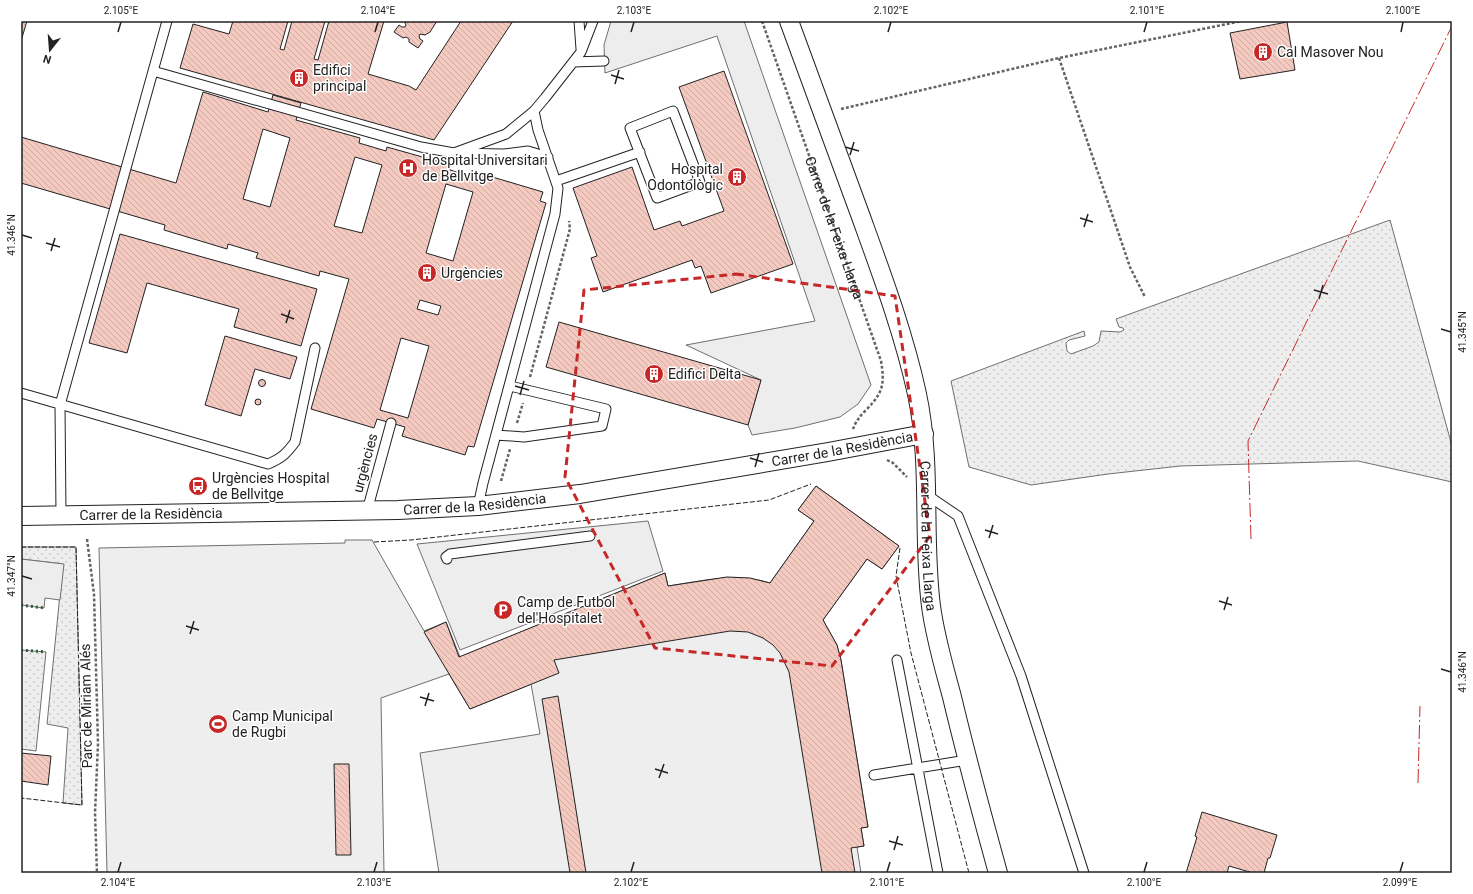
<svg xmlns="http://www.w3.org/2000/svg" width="1473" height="894" font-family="Roboto,sans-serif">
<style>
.grass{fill:#eee;stroke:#6f6f6f}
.garden{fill:url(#garden-dots);stroke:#6f6f6f}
.parking{fill:#ededed;stroke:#6f6f6f}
.building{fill:url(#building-back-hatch);stroke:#222;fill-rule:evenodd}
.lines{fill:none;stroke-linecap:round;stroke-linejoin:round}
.service-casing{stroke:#222;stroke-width:11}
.minor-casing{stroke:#222;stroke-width:20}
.path{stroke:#646464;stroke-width:2.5;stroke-dasharray:3 2;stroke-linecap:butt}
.service{stroke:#fff;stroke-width:9}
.minor{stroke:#fff;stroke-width:18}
.hedge{stroke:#2f5e38;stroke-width:3;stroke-dasharray:2 3;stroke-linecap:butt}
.fence{stroke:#222;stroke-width:1;stroke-dasharray:5 2;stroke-linecap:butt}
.power{stroke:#c62828;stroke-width:1;stroke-dasharray:14 3 2 3;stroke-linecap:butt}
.marked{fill:none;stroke:#c62828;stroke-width:3;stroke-dasharray:8 5;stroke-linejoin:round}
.ticks{fill:none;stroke:#222;stroke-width:1.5}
.labels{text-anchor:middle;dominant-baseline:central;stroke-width:3;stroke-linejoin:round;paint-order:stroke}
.poi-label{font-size:14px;fill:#222;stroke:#fff;text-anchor:start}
.street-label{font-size:14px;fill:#222;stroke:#fff}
.neatline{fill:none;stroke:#222;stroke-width:1.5}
.ticks-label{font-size:10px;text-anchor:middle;fill:#222}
</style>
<defs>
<pattern id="garden-dots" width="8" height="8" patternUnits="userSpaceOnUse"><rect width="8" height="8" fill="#eee"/><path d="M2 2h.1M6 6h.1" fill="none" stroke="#ccc" stroke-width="1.8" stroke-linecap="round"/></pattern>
<pattern id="building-back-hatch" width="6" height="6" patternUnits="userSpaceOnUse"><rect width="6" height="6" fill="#f3c9c0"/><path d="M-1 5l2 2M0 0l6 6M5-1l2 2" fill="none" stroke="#d0aca5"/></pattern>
</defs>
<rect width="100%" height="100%" fill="#fff"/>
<path class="grass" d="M 816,486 L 899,546 L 882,569 L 867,559 L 823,620 L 837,645 L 841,660 L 868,827 L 861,828 L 864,846 L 857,847 L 861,873 L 439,873 L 420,753 L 540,734 L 531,684 L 470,709 L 449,674 L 381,698 L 384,873 L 107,873 L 99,548 L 345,543 L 345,540 L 372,540 L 424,631 L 446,622 L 460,657 L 665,573 L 668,586 C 702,581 736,572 770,583 L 814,521 L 798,510 Z"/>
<path class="garden" d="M 1390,220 L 1452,446 L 1452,482 L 1358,461 L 1180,466 L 1108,474 L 1031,485 L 969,467 L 951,381 L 1084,331 L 1085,336 L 1069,340 L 1066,343 L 1067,351 L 1071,354 L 1093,346 L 1099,342 L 1101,331 L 1120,332 L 1124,330 L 1123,328 L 1119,327 L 1116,319 Z
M 21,547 L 76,547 L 82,805 L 63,803 L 68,728 L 47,724 L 63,564 L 21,559 Z
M 21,650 L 46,652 L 36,751 L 21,749 Z"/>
<path class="parking" d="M 611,21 L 744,21 L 871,385 L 858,404 L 840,417 L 795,428 L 752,435 L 748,425 L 761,380 L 686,345 L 815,321 L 717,36 L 605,73 L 604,45 Z
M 648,521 L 663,571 L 460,650 L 417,544 Z
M 21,559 L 64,564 L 60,600 L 45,598 L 44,608 L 21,605 Z"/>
<path class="building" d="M 21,21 L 27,21 L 21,41 Z
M 233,21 L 288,21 L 280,49 L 284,50 L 292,21 L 325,21 L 314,59 L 318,60 L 329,21 L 384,21 L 368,74 L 409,86 L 416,90 L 461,21 L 513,21 L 434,140 L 180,68 L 193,24 L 229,34 Z
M 404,21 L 437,21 L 430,32 L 425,35 L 420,34 L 419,36 L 420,39 L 423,41 L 418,48 L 409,42 L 409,39 L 406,37 L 403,38 L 394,32 L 399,25 L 402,27 L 405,27 L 406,25 Z
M 1287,22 L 1295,70 L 1240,79 L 1230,33 Z
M 724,71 L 793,264 L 711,293 L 701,266 L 695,268 L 692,260 L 603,292 L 591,258 L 597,256 L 573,188 L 632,167 L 654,230 L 680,221 L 682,226 L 724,211 L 679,87 Z
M 203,92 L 268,112 L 273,95 L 301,103 L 296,120 L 360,138 L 359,143 L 386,151 L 387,147 L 451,165 L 450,170 L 477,178 L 479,173 L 543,192 L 540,201 L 546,203 L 474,447 L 468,446 L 465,455 L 402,436 L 405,427 L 377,419 L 374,428 L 311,409 L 349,279 L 320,271 L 319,276 L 256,258 L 258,253 L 228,244 L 227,249 L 164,230 L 165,225 L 21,183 L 21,137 L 176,183 ZM 263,129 L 290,138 L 270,207 L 243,199 ZM 355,157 L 382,165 L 362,233 L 334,226 ZM 446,184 L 473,192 L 453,261 L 426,253 ZM 420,300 L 441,306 L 438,315 L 417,309 ZM 401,338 L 429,346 L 408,418 L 380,410 Z
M 120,234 L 317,289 L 301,346 L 234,327 L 239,309 L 147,283 L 127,353 L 89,343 Z
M 559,322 L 761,380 L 748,425 L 546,367 Z
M 225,336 L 297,357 L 290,379 L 255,369 L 241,416 L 205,405 Z
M258.5 383a3.5 3.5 0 1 1 7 0a3.5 3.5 0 1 1-7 0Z
M255 402a3 3 0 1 1 6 0a3 3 0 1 1-6 0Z
M 816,486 L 899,546 L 882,569 L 867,559 L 823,620 L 837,645 L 841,660 L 868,827 L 861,828 L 864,846 L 851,848 L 855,873 L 822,873 L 789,672 L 780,653 L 773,645 L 763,638 L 748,632 L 730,631 L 554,660 L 559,673 L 470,709 L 424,632 L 446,622 L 459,657 L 665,573 L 668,586 L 727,577 L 750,578 L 770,583 L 814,521 L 798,510 Z
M 558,696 L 586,873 L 570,873 L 542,699 Z
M 21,753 L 51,756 L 48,785 L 21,781 Z
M 334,764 L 349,764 L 351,855 L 336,855 Z
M 1202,812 L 1277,835 L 1270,858 L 1268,858 L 1264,873 L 1253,873 L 1229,866 L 1227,873 L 1186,873 L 1197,837 L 1195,836 Z"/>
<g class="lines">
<defs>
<path id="service" d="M 579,21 L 581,49
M 573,62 L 604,61
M 153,71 L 421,147 L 454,153
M 673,111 L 700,182 L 657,198 L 630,128 Z
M 548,157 L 528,151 L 504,154 L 454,153 L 506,134 L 534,111 L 545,98 L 581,52 L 593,21
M 556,181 L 640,152
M 21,393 L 268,464 C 282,458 286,454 295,442 L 315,348
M 496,435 L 524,437 L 602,426 L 606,409 L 510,386
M 927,495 L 958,516 L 1021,676 L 1084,873
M 478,506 L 483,483 L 555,214 L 558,188 L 538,130 L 534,111
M 367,511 L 391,423
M 61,515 L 60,405 L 167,21
M 447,559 L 446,557 L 450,554 L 590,536
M 897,660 L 938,873
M 874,775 L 967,760"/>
<g id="minor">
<path id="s2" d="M 789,21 C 813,86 837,152 861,217 C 882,275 904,334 917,394 C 932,464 922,536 931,606 C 935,637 944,667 952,697 C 966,756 982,815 998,873"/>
<path id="s3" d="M 21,516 L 398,510 L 478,506 L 580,494 L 828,452 L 924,434"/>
</g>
</defs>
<use href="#service" class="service-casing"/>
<use href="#minor" class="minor-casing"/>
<g class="path">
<path id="s1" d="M 762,21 L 881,361 C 885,384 883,393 866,410 C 860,416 856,421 853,429"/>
<path d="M 1059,58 L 1130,267 L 1145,297"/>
<path d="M 841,109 L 1059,58 L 1242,21"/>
<path d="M 530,377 L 570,229 L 569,221"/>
<path d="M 517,423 L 523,403"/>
<path d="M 887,460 L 893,463 L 907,477"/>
<path d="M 501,481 L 510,449"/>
<path d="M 87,539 L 94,594 L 98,744 L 95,813 L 97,873"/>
</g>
<use href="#service" class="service"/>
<use href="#minor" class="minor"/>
<path class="hedge" d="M 21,605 L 44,608
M 21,650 L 46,652"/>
<path class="fence" d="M 374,542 L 411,540 L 769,500 L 811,484
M 21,547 L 76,547 L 82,805 L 21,798
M 900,548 L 896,576 L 911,653 L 969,873"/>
<path class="power" d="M 1251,539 L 1248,441 L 1452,26
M 1418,783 L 1420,706"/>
</g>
<path class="marked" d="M 736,274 L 895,296 L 930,536 L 832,666 L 655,648 L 565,477 L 584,290 Z"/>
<path class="ticks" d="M 118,32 L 121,22M 375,32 L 378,22M 631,32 L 634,22M 888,32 L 891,22M 1144,32 L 1147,22M 1401,32 L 1403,22M 611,75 L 624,79M 615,84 L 619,70M 845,147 L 859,151M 850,155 L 854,142M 1080,218 L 1093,222M 1084,227 L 1088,214M 22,235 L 32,238M 46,243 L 60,247M 51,251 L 55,238M 1314,290 L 1328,294M 1319,299 L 1323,285M 281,314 L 294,319M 286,323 L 290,310M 1441,329 L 1451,332M 515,386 L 529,390M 520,395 L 524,381M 750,458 L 763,462M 755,467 L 759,453M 985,530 L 998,534M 989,538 L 993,525M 22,576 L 32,579M 1219,601 L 1232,605M 1224,610 L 1228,597M 186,626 L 199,630M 190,634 L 194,621M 1441,669 L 1451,672M 420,697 L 434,701M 425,706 L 429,693M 655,769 L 668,773M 659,778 L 664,764M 889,841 L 903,845M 894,850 L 898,836M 118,872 L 121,862M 374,872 L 377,862M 631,872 L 634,862M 887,872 L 890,862M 1144,872 L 1147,862M 1400,872 L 1403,862"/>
<defs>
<symbol id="building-disc" viewBox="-11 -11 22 22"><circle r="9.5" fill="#c62828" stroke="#fff"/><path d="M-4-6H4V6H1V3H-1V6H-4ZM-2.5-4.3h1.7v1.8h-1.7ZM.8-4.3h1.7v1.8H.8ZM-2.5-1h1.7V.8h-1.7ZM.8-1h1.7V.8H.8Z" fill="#fff"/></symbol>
<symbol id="hospital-disc" viewBox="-11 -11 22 22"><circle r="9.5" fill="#c62828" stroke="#fff"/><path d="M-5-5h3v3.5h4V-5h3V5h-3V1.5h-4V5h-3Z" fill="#fff"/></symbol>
<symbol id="bus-disc" viewBox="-11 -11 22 22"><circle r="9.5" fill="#c62828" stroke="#fff"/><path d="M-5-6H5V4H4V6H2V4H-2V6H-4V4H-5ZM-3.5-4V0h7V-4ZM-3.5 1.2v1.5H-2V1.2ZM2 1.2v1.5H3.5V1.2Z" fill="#fff"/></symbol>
<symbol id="parking-disc" viewBox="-11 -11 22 22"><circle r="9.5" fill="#c62828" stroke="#fff"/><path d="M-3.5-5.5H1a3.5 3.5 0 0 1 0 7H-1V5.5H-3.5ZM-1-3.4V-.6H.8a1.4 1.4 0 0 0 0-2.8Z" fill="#fff"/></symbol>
<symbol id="stadium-disc" viewBox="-11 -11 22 22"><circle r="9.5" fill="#c62828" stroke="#fff"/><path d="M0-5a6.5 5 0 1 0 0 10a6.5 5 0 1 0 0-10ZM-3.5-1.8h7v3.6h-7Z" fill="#fff"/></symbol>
</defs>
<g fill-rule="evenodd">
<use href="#building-disc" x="1252" y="41" width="22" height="22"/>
<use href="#building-disc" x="288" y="67" width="22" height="22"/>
<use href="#hospital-disc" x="397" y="157" width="22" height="22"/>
<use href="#building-disc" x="726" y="166" width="22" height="22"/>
<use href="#building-disc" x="416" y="262" width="22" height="22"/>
<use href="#building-disc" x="643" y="363" width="22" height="22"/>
<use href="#bus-disc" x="187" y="475" width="22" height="22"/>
<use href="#parking-disc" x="492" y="599" width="22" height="22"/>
<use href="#stadium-disc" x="207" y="713" width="22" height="22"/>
</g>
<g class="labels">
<g class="poi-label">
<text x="1277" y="52">Cal Masover Nou</text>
<text x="313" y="70">Edifici<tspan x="313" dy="16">principal</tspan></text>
<text x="422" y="160">Hospital Universitari<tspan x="422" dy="16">de Bellvitge</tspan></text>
<text x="723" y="169" text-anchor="end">Hospital<tspan x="723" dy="16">Odontològic</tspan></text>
<text x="441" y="273">Urgències</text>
<text x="668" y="374">Edifici Delta</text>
<text x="212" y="478">Urgències Hospital<tspan x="212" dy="16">de Bellvitge</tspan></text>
<text x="517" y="602">Camp de Futbol<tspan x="517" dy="16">del'Hospitalet</tspan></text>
<text x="232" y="716">Camp Municipal<tspan x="232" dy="16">de Rugbi</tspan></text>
</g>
<g class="street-label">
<text stroke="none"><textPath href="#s1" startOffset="219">Carrer de la Feixa Llarga</textPath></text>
<text stroke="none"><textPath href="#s3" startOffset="826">Carrer de la Residència</textPath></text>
<text transform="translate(365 463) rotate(-75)">urgències</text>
<text stroke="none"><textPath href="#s3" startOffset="454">Carrer de la Residència</textPath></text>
<text stroke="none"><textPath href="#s3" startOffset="130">Carrer de la Residència</textPath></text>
<text stroke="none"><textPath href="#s2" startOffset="537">Carrer de la Feixa Llarga</textPath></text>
<text transform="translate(86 706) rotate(-91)">Parc de Miriam Alés</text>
</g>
</g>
<rect width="1473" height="894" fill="none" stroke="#ffffff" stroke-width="44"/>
<g transform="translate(50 50) rotate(197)" stroke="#ffffff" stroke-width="3" paint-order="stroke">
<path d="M0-3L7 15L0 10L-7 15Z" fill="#222222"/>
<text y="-6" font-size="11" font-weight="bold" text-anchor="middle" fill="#222222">N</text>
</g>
<rect x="22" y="22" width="1429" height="850" class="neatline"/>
<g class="ticks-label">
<text x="121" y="14">2.105°E</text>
<text x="378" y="14">2.104°E</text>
<text x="634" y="14">2.103°E</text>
<text x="891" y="14">2.102°E</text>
<text x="1147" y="14">2.101°E</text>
<text x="1403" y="14">2.100°E</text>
<text transform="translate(11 235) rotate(-90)" y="4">41.346°N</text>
<text transform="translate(1462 332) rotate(-90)" y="4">41.345°N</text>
<text transform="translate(11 576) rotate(-90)" y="4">41.347°N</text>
<text transform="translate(1462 672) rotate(-90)" y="4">41.346°N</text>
<text x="118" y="886">2.104°E</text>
<text x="374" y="886">2.103°E</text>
<text x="631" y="886">2.102°E</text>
<text x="887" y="886">2.101°E</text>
<text x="1144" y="886">2.100°E</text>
<text x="1400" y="886">2.099°E</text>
</g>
</svg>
